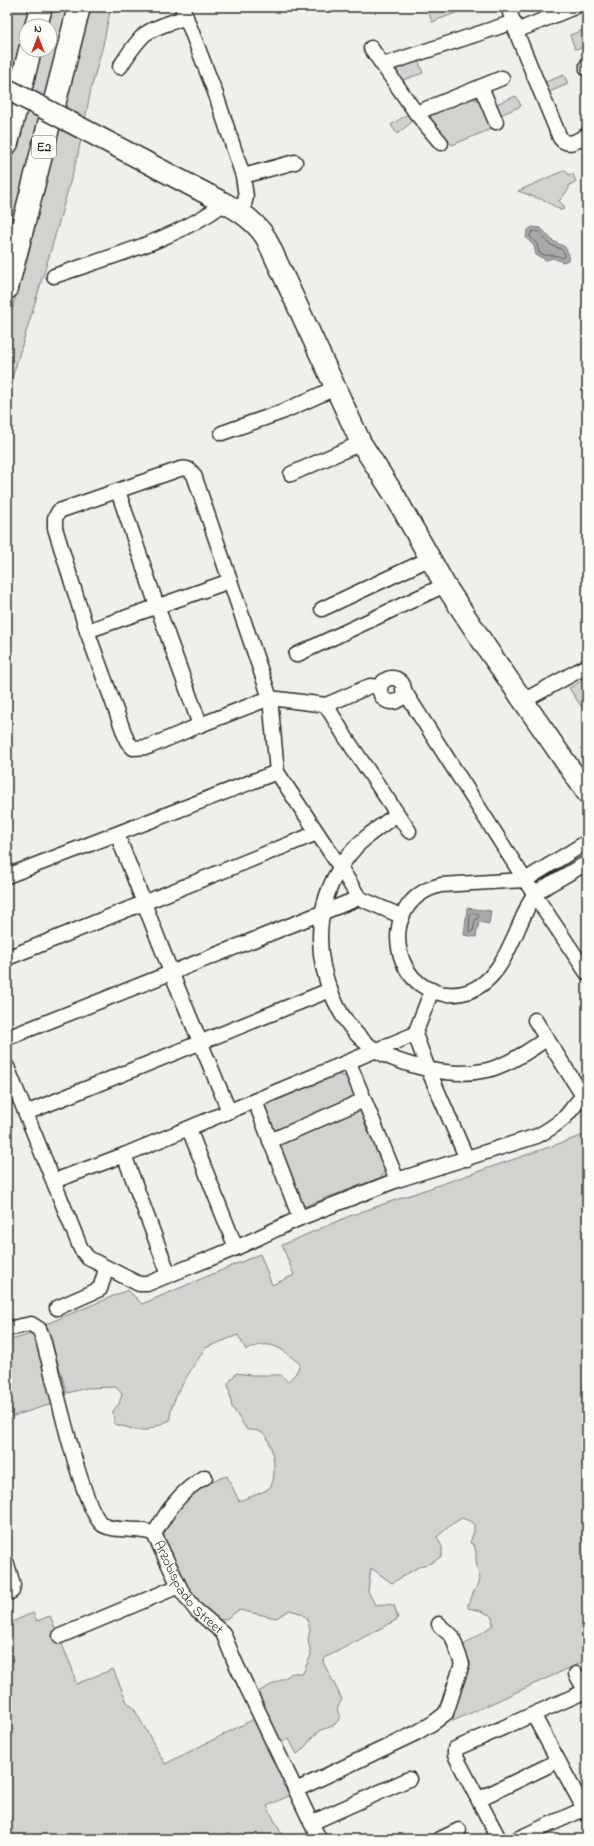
<svg xmlns="http://www.w3.org/2000/svg" width="594" height="1846" font-family="'Indie Flower',sans-serif">
<style>
.green{fill:#d3d2cf;stroke:#7f7e7d}
.water{fill:#aaa9a7;stroke:#777775}
.lines{fill:none;stroke-linecap:round;stroke-linejoin:round}
.shore{stroke:#5e5d5d;stroke-width:1}
.street-casing{stroke:#2b2b2b;stroke-width:17}
.secondary-casing{stroke:#2b2b2b;stroke-width:23}
.highway-casing{stroke:#2b2b2b;stroke-width:25}
.street{stroke:#fdfcf7;stroke-width:14}
.secondary{stroke:#fdfcf7;stroke-width:20}
.highway{stroke:#fdfcf7;stroke-width:22}
.secondary-bridge-casing{stroke:#2b2b2b;stroke-width:23;stroke-linecap:butt}
.secondary-bridge{stroke:#fdfcf7;stroke-width:20}
.labels{text-anchor:middle;dominant-baseline:central;stroke-width:3;stroke-linejoin:round;paint-order:stroke}
.shield{fill:#fdfcf7;stroke:#6a6a68;stroke-width:1}
.shield-label{font-size:13px;font-weight:bold;fill:#2b2b2b}
.street-label{font-size:14px;fill:#2b2b2b;stroke:#fdfcf7}
</style>
<rect width="100%" height="100%" fill="#f0efeb"/>
<filter id="ink" filterUnits="userSpaceOnUse"><feTurbulence type="fractalNoise" baseFrequency=".025" numOctaves="2"/><feDisplacementMap in="SourceGraphic" scale="8" xChannelSelector="R" yChannelSelector="G"/><feConvolveMatrix kernelMatrix="1 2 1 2 8 2 1 2 1" color-interpolation-filters="sRGB"/></filter>
<g filter="url(#ink)">
<path class="green" d="M 7,7 L 34,7 L 26,26 L 26,37 L 7,112 Z
M 48,7 L 73,7 L 7,264 L 7,172 L 38,50 L 50,50 L 50,26 L 44,26 Z
M 90,7 L 111,7 L 103,45 L 91,89 L 78,154 L 53,243 L 7,395 L 7,326 L 27,259 Z
M 427,7 L 471,7 L 432,22 Z
M 587,29 L 587,54 L 585,55 L 582,48 L 575,49 L 570,35 Z
M 418,60 L 423,73 L 400,81 L 397,75 L 398,69 Z
M 564,75 L 568,84 L 547,93 L 543,83 Z
M 516,96 L 521,106 L 500,115 L 496,104 Z
M 471,98 L 479,100 L 482,103 L 491,129 L 452,145 C 445,138 429,126 431,115 Z
M 408,114 L 414,120 L 397,134 L 391,125 Z
M 565,170 L 569,175 L 573,174 L 576,182 L 569,185 L 569,189 L 559,201 L 564,206 L 564,209 L 560,210 L 546,201 L 518,191 Z
M 587,678 L 587,715 L 569,688 Z
M 337,1074 L 347,1077 L 385,1168 L 382,1177 L 305,1206 L 299,1202 L 263,1114 L 265,1105 Z
M 587,1134 L 587,1660 L 453,1721 L 461,1647 L 493,1625 L 492,1616 L 481,1611 L 468,1608 L 468,1604 L 480,1579 L 476,1562 L 476,1552 L 474,1545 L 470,1543 L 474,1531 L 474,1523 L 462,1518 L 452,1524 L 437,1537 L 442,1547 L 442,1556 L 431,1563 L 420,1566 L 392,1583 L 371,1568 L 368,1591 L 375,1605 L 385,1604 L 394,1605 L 398,1619 L 325,1658 L 323,1662 L 342,1699 L 337,1709 L 340,1717 C 334,1730 325,1726 317,1733 C 310,1739 306,1748 297,1754 L 289,1739 L 278,1743 L 255,1694 C 267,1686 280,1682 292,1673 L 303,1673 L 311,1655 L 308,1640 L 310,1630 L 307,1618 L 300,1613 L 290,1610 L 276,1618 L 239,1610 L 226,1619 L 220,1620 L 193,1600 L 164,1538 C 161,1520 188,1493 203,1485 C 210,1481 220,1478 227,1476 L 239,1501 C 246,1498 267,1492 270,1487 C 278,1478 273,1441 264,1434 C 259,1430 253,1430 247,1430 L 232,1407 L 228,1384 L 236,1373 L 251,1375 L 281,1375 L 288,1382 L 296,1373 L 300,1364 C 280,1348 272,1338 246,1350 L 238,1335 L 205,1348 C 194,1367 169,1399 170,1420 L 147,1430 L 137,1430 L 114,1424 L 113,1411 L 119,1404 L 122,1394 L 116,1387 L 87,1388 L 67,1393 L 46,1324 L 128,1290 L 142,1304 L 260,1254 L 272,1285 L 294,1275 L 282,1245 L 352,1215 Z
M 35,1333 L 55,1403 L 7,1418 L 7,1341 Z
M 33,1613 L 37,1621 L 50,1616 L 72,1668 L 76,1684 L 113,1669 L 127,1702 L 133,1707 L 165,1764 L 256,1718 L 285,1780 L 282,1784 L 291,1795 L 267,1806 L 284,1839 L 7,1839 L 7,1624 Z"/>
<path class="water" d="M 532,227 L 541,228 L 553,241 L 565,247 L 569,255 L 568,260 L 563,262 L 553,258 L 546,260 L 536,255 L 534,246 L 526,238 L 527,231 Z
M 467,908 L 491,911 L 489,924 L 479,922 L 476,937 L 464,935 Z"/>
<g class="lines">
<path class="shore" d="M 534,231 L 540,232 C 543,236 546,242 551,245 C 557,248 565,248 565,257 L 562,258 C 552,252 548,258 539,253 L 537,244 L 530,237 L 531,233 Z
M 472,913 L 478,914 L 479,916 L 475,921 L 473,931 L 471,932 L 469,931 L 470,914 Z"/>
<defs>
<g id="street">
<path d="M 182,7 L 215,92 L 243,176 L 246,197 L 242,213"/>
<path d="M 508,7 L 519,39 L 560,138 C 568,148 578,140 587,135"/>
<path d="M 516,31 L 575,7"/>
<path d="M 371,48 L 416,113 L 441,143"/>
<path d="M 383,65 L 514,22"/>
<path d="M 587,65 L 587,69"/>
<path d="M 120,67 C 127,56 135,43 145,34 C 156,26 173,22 186,17"/>
<path d="M 481,87 L 496,122"/>
<path d="M 416,113 L 502,78"/>
<path d="M 243,176 L 295,162"/>
<path d="M 54,276 C 112,256 175,240 225,203"/>
<path d="M 222,433 L 282,412 L 335,388"/>
<path d="M 291,474 L 361,443"/>
<path d="M 118,491 L 157,606 L 200,725"/>
<path d="M 322,609 L 429,559"/>
<path d="M 87,631 L 230,581"/>
<path d="M 296,655 L 445,585"/>
<circle cx="392" cy="690" r="12"/>
<path d="M 403,689 L 534,894 L 587,973"/>
<path d="M 523,701 L 587,666"/>
<path d="M 326,705 L 370,686 L 380,687"/>
<path d="M 397,814 C 380,827 362,838 349,855 C 316,897 312,950 333,997 C 342,1018 355,1036 374,1049 C 387,1058 404,1063 419,1067 C 441,1073 465,1075 488,1070 C 509,1064 528,1052 546,1039"/>
<path d="M 117,834 L 171,972 L 229,1111"/>
<path d="M 587,842 L 525,880 L 441,885 C 370,902 394,1007 463,993 C 499,985 511,942 525,913 C 528,907 530,898 535,894 C 539,890 546,887 550,884 C 563,877 574,870 587,863"/>
<path d="M 7,876 L 277,772"/>
<path d="M 401,916 L 359,898 L 340,867 L 277,772 L 270,698 L 194,475 C 190,470 187,467 180,469 L 59,511 L 55,518 L 55,528 L 87,631 L 127,741 L 133,748 L 148,747 L 200,725 L 270,698 L 326,705 L 346,738 L 409,831"/>
<path d="M 7,958 L 317,833"/>
<path d="M 432,990 L 415,1034 L 428,1069 L 467,1159"/>
<path d="M 535,1020 L 583,1096"/>
<path d="M 7,1038 L 359,898"/>
<path d="M 349,1063 L 397,1180"/>
<path d="M 7,1067 L 81,1249 L 88,1258 L 139,1284 L 147,1284 L 169,1275 L 236,1248 L 300,1218 L 397,1180 L 537,1136 C 547,1131 556,1125 565,1117 C 572,1110 578,1098 587,1095"/>
<path d="M 255,1101 L 300,1218"/>
<path d="M 26,1113 L 330,990"/>
<path d="M 189,1129 L 236,1248"/>
<path d="M 270,1141 L 364,1100"/>
<path d="M 124,1155 L 169,1275"/>
<path d="M 54,1181 L 124,1155 L 415,1034"/>
<path d="M 57,1308 L 100,1289 L 106,1269"/>
<path id="s1" d="M 7,1329 L 31,1324 L 39,1329 C 44,1338 45,1349 48,1358 C 56,1387 83,1512 103,1525 C 117,1533 138,1526 154,1534 L 181,1590 L 196,1610 L 223,1633 L 234,1660 L 319,1839"/>
<path d="M 154,1534 C 169,1509 179,1492 205,1477"/>
<path d="M 7,1564 L 13,1585 L 12,1591 L 7,1594"/>
<path d="M 60,1636 L 179,1586"/>
<path d="M 576,1674 L 587,1694"/>
<path d="M 534,1716 L 587,1814"/>
<path d="M 296,1790 L 416,1733 L 433,1723 L 446,1713 L 462,1664 L 452,1636 L 441,1627 L 439,1624"/>
<path d="M 479,1799 L 558,1761"/>
<path d="M 311,1823 L 409,1779"/>
<path d="M 440,1839 L 459,1830"/>
<path d="M 499,1839 L 455,1755 L 455,1749 L 586,1691"/>
<path d="M 517,1839 L 584,1809"/>
</g>
<path id="secondary" d="M 209,195 C 231,206 253,217 266,238 L 361,443 L 395,496 L 445,585 L 488,650 L 587,793"/>
<path id="highway" d="M 36,26 L 41,7
M 7,143 L 30,50
M 7,288 L 79,7"/>
</defs>
<use href="#street" class="street-casing"/>
<use href="#secondary" class="secondary-casing"/>
<use href="#highway" class="highway-casing"/>
<use href="#street" class="street"/>
<use href="#secondary" class="secondary"/>
<use href="#highway" class="highway"/>
<defs>
<path id="secondary-bridge" d="M 7,89 L 209,195"/>
</defs>
<use href="#secondary-bridge" class="secondary-bridge-casing"/>
<use href="#secondary-bridge" class="secondary-bridge"/>
</g>
</g>
<g class="labels">
<rect class="shield" x="32" y="136" width="24" height="22" rx="3"/>
<g class="shield-label">
<text x="44" y="147">E2</text>
</g>
<g class="street-label">
<text stroke="none"><textPath href="#s1" startOffset="358">Arzobispado Street</textPath></text>
</g>
</g>
<rect width="594" height="1846" fill="none" stroke="#fdfcf7" stroke-width="24"/>
<rect x="12" y="12" width="570" height="1822" fill="none" stroke="#2b2b2b" stroke-width="1.5" filter="url(#ink)"/>
<g transform="translate(38 38)"><circle r="19" fill="#fdfcf7" stroke="#a9a8a5"/>
<path d="M0-3L7 15L0 10L-7 15Z" fill="#c8321e"/>
<text y="-6" font-size="11" font-weight="bold" text-anchor="middle" fill="#2b2b2b">N</text>
</g>
</svg>
